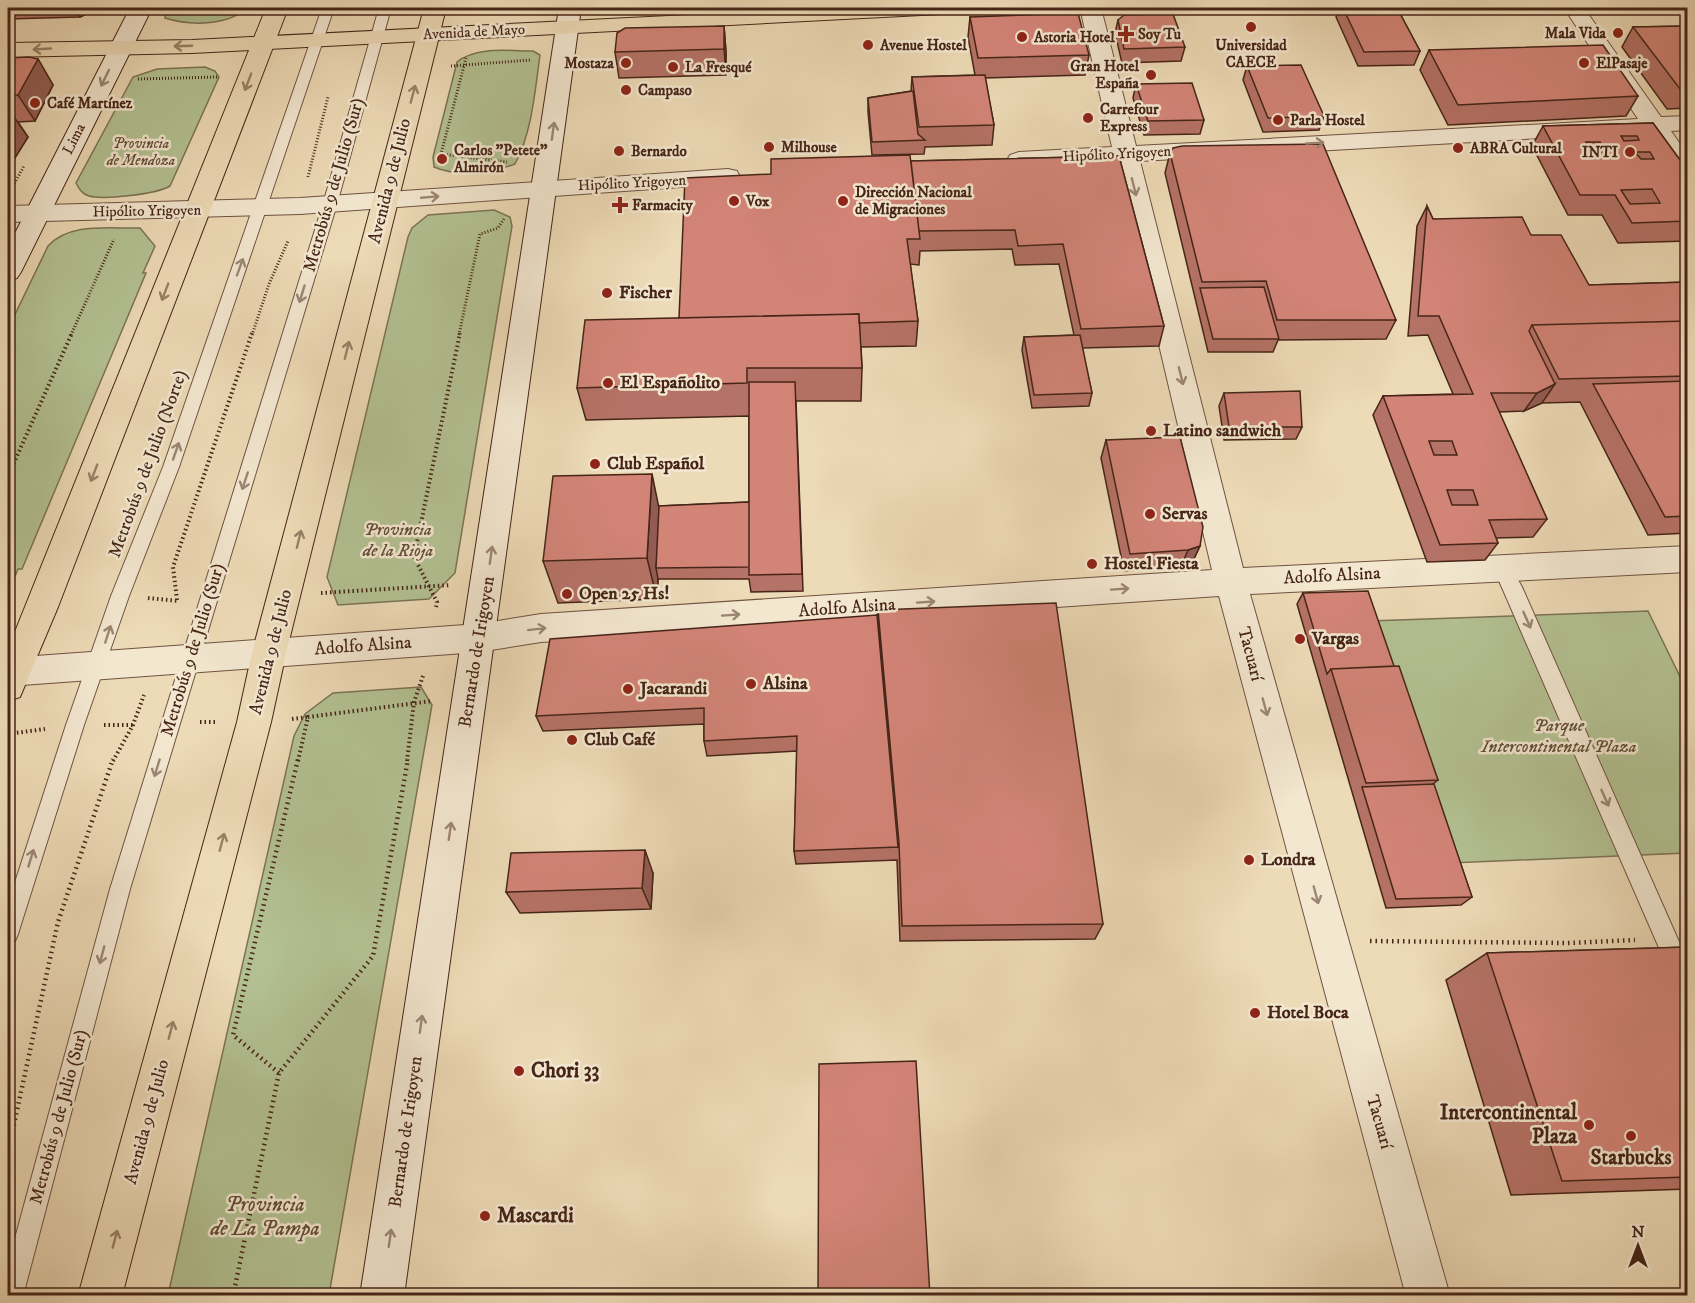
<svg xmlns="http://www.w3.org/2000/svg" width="1695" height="1303" font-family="'IM FELL DW Pica',serif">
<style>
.green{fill:#b3c192;stroke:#7c7355;stroke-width:1.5}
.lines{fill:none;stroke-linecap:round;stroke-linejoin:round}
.lane-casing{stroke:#705240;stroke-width:2}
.street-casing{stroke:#705240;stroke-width:2}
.secondary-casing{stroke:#462518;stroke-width:2}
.primary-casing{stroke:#462518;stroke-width:2}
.highway-casing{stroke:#462518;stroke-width:2}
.path-far2{stroke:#462518;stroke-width:3;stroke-dasharray:1 2;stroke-linecap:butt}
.path-far1{stroke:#462518;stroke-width:4;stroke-dasharray:1.5 3;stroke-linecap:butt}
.path{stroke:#462518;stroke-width:4.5;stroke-dasharray:1.5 4;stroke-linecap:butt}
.lane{fill:#f3e7d0;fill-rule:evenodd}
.street{fill:#f3e7d0;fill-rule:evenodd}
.secondary{fill:#f3e7d0;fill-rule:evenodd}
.primary{fill:#eddab6;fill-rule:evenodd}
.highway{fill:#eddab6;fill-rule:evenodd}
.wall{fill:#b57266;stroke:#462518;stroke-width:1.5}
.shaded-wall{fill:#935c53;stroke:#462518;stroke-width:1.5}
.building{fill:#d28477;stroke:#462518;stroke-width:1.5;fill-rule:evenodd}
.oneway{stroke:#9a8067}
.oneway2{stroke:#9c8674}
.poi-dot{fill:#8f2418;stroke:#f3e7d0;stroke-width:2}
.labels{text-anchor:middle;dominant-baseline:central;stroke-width:5;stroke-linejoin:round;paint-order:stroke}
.far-street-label{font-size:15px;fill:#462518;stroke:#f3e7d0}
.far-poi-label{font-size:15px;font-weight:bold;fill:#462518;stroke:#f3e7d0;text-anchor:start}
.far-park-label{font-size:15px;font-style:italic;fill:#614c36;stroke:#f3e7d0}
.street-label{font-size:18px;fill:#462518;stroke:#f3e7d0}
.poi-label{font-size:18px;font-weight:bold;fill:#462518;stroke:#f3e7d0;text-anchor:start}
.park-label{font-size:18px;font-style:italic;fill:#614c36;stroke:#f3e7d0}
.near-poi-label{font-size:21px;font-weight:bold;fill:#462518;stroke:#f3e7d0;text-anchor:start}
.near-park-label{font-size:21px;font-style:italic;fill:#614c36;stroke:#f3e7d0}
</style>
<rect width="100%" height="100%" fill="#eddab6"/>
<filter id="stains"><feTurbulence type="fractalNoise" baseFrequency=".00333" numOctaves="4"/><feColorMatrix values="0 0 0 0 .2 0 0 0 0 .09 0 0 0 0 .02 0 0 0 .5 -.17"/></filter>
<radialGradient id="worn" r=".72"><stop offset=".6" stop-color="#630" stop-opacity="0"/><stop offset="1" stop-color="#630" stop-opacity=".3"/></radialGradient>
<path class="green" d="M 166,8 L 247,8 C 227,26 190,26 165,18 Z
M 533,51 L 540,55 C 535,90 532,133 515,164 C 492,173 457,177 434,167 L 433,157 L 457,62 C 476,46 510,51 533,51 Z
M 205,67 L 215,71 L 219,77 L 170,186 C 157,194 104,200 89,196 C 82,194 79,189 76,183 L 133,77 L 157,69 Z
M 494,210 L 510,217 L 512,226 L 455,573 L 429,599 L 338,605 L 327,577 L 408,237 L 412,228 L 428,215 Z
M 140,228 L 155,246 L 143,273 L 146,273 L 22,569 L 18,569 L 8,593 L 8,329 L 48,246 C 70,222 110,229 140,228 Z
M 1648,611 L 1687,691 L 1687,853 L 1451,863 L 1370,621 Z
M 421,687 L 432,705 L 329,1295 L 168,1295 L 294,736 L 305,714 L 333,693 Z"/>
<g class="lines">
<defs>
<path id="lane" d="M 322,8 L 334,8 L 179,467 L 129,596 L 84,725 L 18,934 L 15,941 L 8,944 L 8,904 L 66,725 L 111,596 L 163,467 Z
M 379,8 L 391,8 L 337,204 L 130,889 L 23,1296 L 8,1296 L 8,1264 L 110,889 L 323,204 Z
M 1502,560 L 1508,562 L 1522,587 L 1688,962 L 1688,998 L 1680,996 L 1493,567 L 1496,562 Z"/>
<path id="street" d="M 1080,8 L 1101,8 L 1136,146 L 1638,119 L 1564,8 L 1584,8 L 1661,117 L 1688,116 L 1688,130 L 1671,131 L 1688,155 L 1688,182 L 1679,179 L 1647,132 L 1140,161 L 1243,568 L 1688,546 L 1688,572 L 1250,594 L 1450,1296 L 1406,1296 L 1219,596 L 541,642 L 479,652 L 8,686 L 8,658 L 479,624 L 541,614 L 1212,570 L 1116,162 L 1019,168 L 1010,165 L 1007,160 L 1010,155 L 1019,152 L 1112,147 Z
M 728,169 L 737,171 L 740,177 L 737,183 L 300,214 L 8,222 L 8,206 L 300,198 Z"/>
<path id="secondary" d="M 130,8 L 152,8 L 21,272 L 17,278 L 8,281 L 8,247 Z
M 559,8 L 581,8 L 404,1296 L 360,1296 Z"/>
<path id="primary" d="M 827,8 L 952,8 L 949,13 L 941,14 L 192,53 L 8,57 L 8,43 L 192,40 Z"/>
<path id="highway" d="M 266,8 L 288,8 L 58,607 L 20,697 L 8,701 L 8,649 Z
M 424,8 L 446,8 L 286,653 L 271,722 L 122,1296 L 78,1296 L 237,722 L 252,653 Z"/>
</defs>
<use href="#lane" class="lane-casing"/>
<use href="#street" class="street-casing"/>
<use href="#secondary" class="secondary-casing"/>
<use href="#primary" class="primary-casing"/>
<use href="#highway" class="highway-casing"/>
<path class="path-far2" d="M 1323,9 L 1354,8
M 1228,13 L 1279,11
M 169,14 L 227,8
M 466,58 L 441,154 L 507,162
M 451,66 L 531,60
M 138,79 L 217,77
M 308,177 L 328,97
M 13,186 L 24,166
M 71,335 L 114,239
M 252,335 L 269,284 L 288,241
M 459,335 L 480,234 L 498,228 L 504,219"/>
<path class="path-far1" d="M 8,476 L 72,333
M 321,593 L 451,585
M 148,598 L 179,601
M 177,600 L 173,567 L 252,333
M 436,607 L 437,602 L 414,557 L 460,333
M 292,719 L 308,717
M 200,722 L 216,722
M 104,725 L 135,725
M 8,734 L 45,729
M 113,761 L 133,725 L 144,695
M 298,761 L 308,717 L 432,701
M 407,761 L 414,702 L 423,676"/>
<path class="path" d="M 1370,941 L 1567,943 L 1635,940
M 279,1073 L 233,1035 L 298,759
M 8,1152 L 58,922 L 113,759
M 233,1296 L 279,1073 L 373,956 L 408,759"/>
<use href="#lane" class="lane"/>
<use href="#street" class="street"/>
<use href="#secondary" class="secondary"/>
<use href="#primary" class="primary"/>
<use href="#highway" class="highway"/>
</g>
<path class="wall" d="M 8,8 L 97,8 L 95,10 L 80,17 L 8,19 Z
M 1339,8 L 1397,8 L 1420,51 L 1414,65 L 1358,66 L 1336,17 Z
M 970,17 L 1089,55 L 1085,75 L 985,78 L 994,125 L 992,145 L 925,147 L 924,154 L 872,155 L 868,112 L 868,98 L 911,91 L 912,77 L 975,75 L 968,37 Z
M 1118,20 L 1185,47 L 1181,61 L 1122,63 L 1115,33 Z
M 724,26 L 726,52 L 726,75 L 619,78 L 615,52 Z
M 1688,26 L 1688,108 L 1667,109 L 1622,47 L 1633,27 Z
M 1429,50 L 1638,96 L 1626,116 L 1448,125 L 1420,70 Z
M 8,58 L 38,59 L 53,85 L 35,121 L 18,122 L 28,137 L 8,169 Z
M 1247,66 L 1324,116 L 1319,130 L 1263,132 L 1243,80 Z
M 1136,84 L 1204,120 L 1200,134 L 1144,135 L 1133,98 Z
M 1653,123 L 1688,171 L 1688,241 L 1618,243 L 1602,215 L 1568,215 L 1532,146 L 1543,126 Z
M 1170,153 L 1396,320 L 1386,339 L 1278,340 L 1273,352 L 1208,352 L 1165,173 Z
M 1119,156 L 1164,326 L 1159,346 L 1082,348 L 1092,393 L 1089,406 L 1032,408 L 1022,350 L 1024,337 L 1074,335 L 1059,264 L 1015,265 L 1012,249 L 920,251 L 919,265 L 910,264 L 918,321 L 916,346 L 861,347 L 862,368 L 861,401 L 796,401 L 803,591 L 751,592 L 749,579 L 658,579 L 657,599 L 558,603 L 543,561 L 659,506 L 749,502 L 749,416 L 586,420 L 577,388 L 679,318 L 771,174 L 911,161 Z
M 1427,206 L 1433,219 L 1531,235 L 1589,285 L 1688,282 L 1688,533 L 1648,535 L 1580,402 L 1542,403 L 1524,411 L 1499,412 L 1547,519 L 1533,537 L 1496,538 L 1498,543 L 1485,560 L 1427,562 L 1373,415 L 1383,396 L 1453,394 L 1428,335 L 1408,336 L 1417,226 Z
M 1224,393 L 1302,427 L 1296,439 L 1224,440 L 1219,406 Z
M 1106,440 L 1200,546 L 1192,563 L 1181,567 L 1124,571 L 1101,458 Z
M 1303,593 L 1394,666 L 1438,780 L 1433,784 L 1472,897 L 1461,905 L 1386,908 L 1297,604 Z
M 878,610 L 1103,924 L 1095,939 L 900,941 L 897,860 L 796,864 L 794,851 L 797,751 L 707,756 L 704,741 L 704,724 L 543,731 L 536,716 L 877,615 Z
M 653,873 L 651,909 L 520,913 L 506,892 Z
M 1688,947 L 1688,1189 L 1511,1195 L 1446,980 L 1487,953 Z"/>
<path class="shaded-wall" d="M 75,8 L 97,8 L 95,10 L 80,17 Z
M 724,26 L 726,52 L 726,75 L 724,49 Z
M 38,59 L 53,85 L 35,121 L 18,95 Z
M 14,117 L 28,137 L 8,169 L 8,128 Z
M 1555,384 L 1542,403 L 1524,411 L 1537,393 Z
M 652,474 L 661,518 L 656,568 L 658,579 L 657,599 L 647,558 Z
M 1200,546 L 1192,563 L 1181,567 L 1188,550 Z
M 645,850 L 653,873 L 651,909 L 642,888 Z"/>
<path class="building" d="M 1343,8 L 1397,8 L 1420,51 L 1364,52 Z
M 1078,13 L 1089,55 L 978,58 L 970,17 Z
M 1173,14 L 1185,47 L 1124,49 L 1118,20 L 1124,15 Z
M 724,26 L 724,49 L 615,52 L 617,33 L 625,28 Z
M 1688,26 L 1688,89 L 1680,89 L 1633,27 Z
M 1603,45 L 1638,96 L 1458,105 L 1429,50 Z
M 29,57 L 38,59 L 18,95 L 8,96 L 8,58 Z
M 1301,65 L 1324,116 L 1268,118 L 1247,66 Z
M 985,75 L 994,125 L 919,127 L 912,77 Z
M 1192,83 L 1204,120 L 1148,121 L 1136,84 Z
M 913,91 L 918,134 L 925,140 L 872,142 L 868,98 Z
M 8,117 L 14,117 L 8,128 Z
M 1653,123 L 1688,171 L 1688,221 L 1632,223 L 1615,195 L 1580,195 L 1543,126 ZM 1621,136 L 1637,136 L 1639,140 L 1624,141 ZM 1586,142 L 1600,142 L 1606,152 L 1592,152 ZM 1635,152 L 1650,152 L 1654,159 L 1641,159 ZM 1652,189 L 1660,203 L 1630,204 L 1621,190 Z
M 1323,144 L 1396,320 L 1277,320 L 1266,281 L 1202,282 L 1170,153 L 1173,148 L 1182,146 Z
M 910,155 L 920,239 L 907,239 L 918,321 L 859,323 L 859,314 L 679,318 L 685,178 L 771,174 L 771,159 Z
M 1119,156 L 1164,326 L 1081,329 L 1063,244 L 1018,246 L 1015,230 L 919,231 L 911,161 Z
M 1427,206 L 1433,219 L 1522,217 L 1531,235 L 1561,235 L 1589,285 L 1688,282 L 1688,321 L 1532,325 L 1529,331 L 1555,384 L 1537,393 L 1491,393 L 1547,519 L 1489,520 L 1498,543 L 1440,545 L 1383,396 L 1473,394 L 1439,316 L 1418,316 ZM 1429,441 L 1452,441 L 1457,455 L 1434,455 ZM 1447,490 L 1473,490 L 1478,505 L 1452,505 Z
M 1264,287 L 1279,339 L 1213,339 L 1200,288 Z
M 859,314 L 862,368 L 747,368 L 747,383 L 577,388 L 585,320 Z
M 1688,321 L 1688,376 L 1559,379 L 1532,325 Z
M 1080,335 L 1092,393 L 1034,395 L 1024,337 Z
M 1688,381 L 1688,516 L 1665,517 L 1593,384 Z
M 749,382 L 795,382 L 802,574 L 749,575 Z
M 1300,391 L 1302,427 L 1229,427 L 1224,393 Z
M 1180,437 L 1203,527 L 1200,546 L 1188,550 L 1130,554 L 1106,440 Z
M 652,474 L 647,558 L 543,561 L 553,476 Z
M 749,502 L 749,567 L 656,568 L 659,506 Z
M 1368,591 L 1394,666 L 1331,669 L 1327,674 L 1303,593 Z
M 1056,603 L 1103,924 L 902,926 L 899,843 L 878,610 Z
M 877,615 L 898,847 L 794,851 L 797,736 L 704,741 L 704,708 L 536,716 L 550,639 Z
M 1399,666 L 1438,780 L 1366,783 L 1331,669 Z
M 1434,784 L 1472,897 L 1396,899 L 1362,787 Z
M 645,850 L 642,888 L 506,892 L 511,853 Z
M 1688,947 L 1688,1177 L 1562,1181 L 1487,953 Z
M 916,1061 L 930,1296 L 818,1296 L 819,1064 Z"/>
<defs><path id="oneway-shaft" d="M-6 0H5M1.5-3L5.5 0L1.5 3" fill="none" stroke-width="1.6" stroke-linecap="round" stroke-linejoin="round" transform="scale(1.5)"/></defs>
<g class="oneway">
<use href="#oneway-shaft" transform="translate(183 46) rotate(178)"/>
<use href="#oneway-shaft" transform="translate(42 49) rotate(177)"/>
<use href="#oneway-shaft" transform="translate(248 82) rotate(111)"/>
<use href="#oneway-shaft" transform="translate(413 94) rotate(-75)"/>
<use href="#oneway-shaft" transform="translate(165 292) rotate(111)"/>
<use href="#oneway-shaft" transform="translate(347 350) rotate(-76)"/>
<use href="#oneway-shaft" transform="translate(94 473) rotate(111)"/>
<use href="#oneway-shaft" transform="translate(299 539) rotate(-76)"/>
<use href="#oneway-shaft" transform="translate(222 842) rotate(-75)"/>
<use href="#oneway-shaft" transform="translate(171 1030) rotate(-75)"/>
<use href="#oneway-shaft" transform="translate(115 1239) rotate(-75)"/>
</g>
<g class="oneway2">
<use href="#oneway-shaft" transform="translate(105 78) rotate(116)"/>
<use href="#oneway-shaft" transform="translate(553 131) rotate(-82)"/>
<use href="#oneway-shaft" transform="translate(1315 143) rotate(-3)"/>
<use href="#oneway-shaft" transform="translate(1134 187) rotate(76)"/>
<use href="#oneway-shaft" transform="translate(430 197) rotate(-5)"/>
<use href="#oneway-shaft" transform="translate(240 267) rotate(-70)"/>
<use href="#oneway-shaft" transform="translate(302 294) rotate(107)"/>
<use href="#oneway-shaft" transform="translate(1181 376) rotate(76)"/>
<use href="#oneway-shaft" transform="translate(176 451) rotate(-71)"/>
<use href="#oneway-shaft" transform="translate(245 481) rotate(108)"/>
<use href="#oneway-shaft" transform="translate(491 555) rotate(-82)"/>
<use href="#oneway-shaft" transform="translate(1120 589) rotate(-4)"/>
<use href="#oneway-shaft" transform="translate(926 602) rotate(-4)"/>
<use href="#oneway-shaft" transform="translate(731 615) rotate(-4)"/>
<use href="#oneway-shaft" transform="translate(1527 620) rotate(66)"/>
<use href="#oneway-shaft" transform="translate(537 629) rotate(-7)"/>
<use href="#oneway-shaft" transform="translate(108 634) rotate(-72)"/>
<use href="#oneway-shaft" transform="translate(1265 707) rotate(75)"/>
<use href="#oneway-shaft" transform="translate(157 768) rotate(107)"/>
<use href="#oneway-shaft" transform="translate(1605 798) rotate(66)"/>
<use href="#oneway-shaft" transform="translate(450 831) rotate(-82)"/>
<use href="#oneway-shaft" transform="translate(31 858) rotate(-73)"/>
<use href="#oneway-shaft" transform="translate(1316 895) rotate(75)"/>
<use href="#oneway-shaft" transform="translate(102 955) rotate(105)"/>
<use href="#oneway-shaft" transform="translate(421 1024) rotate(-82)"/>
<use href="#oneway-shaft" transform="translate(390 1238) rotate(-82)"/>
</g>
<g class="poi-dot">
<circle cx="1251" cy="27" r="6"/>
<circle cx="1618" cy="33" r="6"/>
<path d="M1123 25h6v6h6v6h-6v6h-6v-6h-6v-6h6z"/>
<circle cx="1022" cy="37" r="6"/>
<circle cx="868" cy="45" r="6"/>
<circle cx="626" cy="63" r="6"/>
<circle cx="1584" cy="63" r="6"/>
<circle cx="673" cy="67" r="6"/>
<circle cx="1151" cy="75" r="6"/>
<circle cx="626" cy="90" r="6"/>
<circle cx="35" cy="103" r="6"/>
<circle cx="1088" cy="118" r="6"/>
<circle cx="1278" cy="120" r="6"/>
<circle cx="769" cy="147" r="6"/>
<circle cx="1458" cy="148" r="6"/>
<circle cx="619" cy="151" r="6"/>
<circle cx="1630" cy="152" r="6"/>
<circle cx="442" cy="159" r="6"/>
<circle cx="734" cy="201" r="6"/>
<circle cx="843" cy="201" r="6"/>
<path d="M617 196h6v6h6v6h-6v6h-6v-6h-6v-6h6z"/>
<circle cx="607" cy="293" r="6"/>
<circle cx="608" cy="383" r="6"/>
<circle cx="1151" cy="431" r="6"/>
<circle cx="595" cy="464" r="6"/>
<circle cx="1150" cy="514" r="6"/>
<circle cx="1092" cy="564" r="6"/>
<circle cx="567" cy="594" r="6"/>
<circle cx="1300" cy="639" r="6"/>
<circle cx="751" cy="684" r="6"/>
<circle cx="628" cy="689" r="6"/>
<circle cx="572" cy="740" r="6"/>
<circle cx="1249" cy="860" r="6"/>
<circle cx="1255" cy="1013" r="6"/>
<circle cx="519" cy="1071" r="6"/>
<circle cx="1589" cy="1125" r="6"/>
<circle cx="1631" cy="1136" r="6"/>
<circle cx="485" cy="1216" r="6"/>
</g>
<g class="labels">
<g class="far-street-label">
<text transform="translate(474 32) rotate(-3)">Avenida de Mayo</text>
<text transform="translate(74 139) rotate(-63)">Lima</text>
<text transform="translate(1117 154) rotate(-3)">Hipólito Yrigoyen</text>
<text transform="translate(632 183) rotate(-3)">Hipólito Yrigoyen</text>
<text transform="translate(147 211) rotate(-1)">Hipólito Yrigoyen</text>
</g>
<g class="far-poi-label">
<text x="1606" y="33" text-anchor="end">Mala Vida</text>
<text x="1138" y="34">Soy Tu</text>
<text x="1034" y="37">Astoria Hotel</text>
<text x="880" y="45">Avenue Hostel</text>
<text x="1251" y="45" text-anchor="middle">Universidad<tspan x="1251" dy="17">CAECE</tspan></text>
<text x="614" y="63" text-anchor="end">Mostaza</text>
<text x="1596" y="63">ElPasaje</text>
<text x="1139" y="66" text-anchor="end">Gran Hotel<tspan x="1139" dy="17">España</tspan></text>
<text x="685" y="67">La Fresqué</text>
<text x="638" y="90">Campaso</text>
<text x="47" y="103">Café Martínez</text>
<text x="1100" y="109">Carrefour<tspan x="1100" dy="17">Express</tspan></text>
<text x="1290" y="120">Parla Hostel</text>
<text x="781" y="147">Milhouse</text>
<text x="1470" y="148">ABRA Cultural</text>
<text x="454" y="150">Carlos "Petete"<tspan x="454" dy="17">Almirón</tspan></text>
<text x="631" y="151">Bernardo</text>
<text x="1618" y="152" text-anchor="end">INTI</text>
<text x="855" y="192">Dirección Nacional<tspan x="855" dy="17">de Migraciones</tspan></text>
<text x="746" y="201">Vox</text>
<text x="632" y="205">Farmacity</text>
</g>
<g class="far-park-label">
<text x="141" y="143">Provincia<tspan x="141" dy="17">de Mendoza</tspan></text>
</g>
<g class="street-label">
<text transform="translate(390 181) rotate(-76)">Avenida 9 de Julio</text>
<text transform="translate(334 185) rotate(-74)">Metrobús 9 de Julio (Sur)</text>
<text transform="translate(148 464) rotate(-70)">Metrobús 9 de Julio (Norte)</text>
<text transform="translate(1332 576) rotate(-3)">Adolfo Alsina</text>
<text transform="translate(847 608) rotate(-4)">Adolfo Alsina</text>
<text transform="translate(363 646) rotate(-4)">Adolfo Alsina</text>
<text transform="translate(193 650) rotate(-73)">Metrobús 9 de Julio (Sur)</text>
<text transform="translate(271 652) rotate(-76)">Avenida 9 de Julio</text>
<text transform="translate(477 652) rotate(-81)">Bernardo de Irigoyen</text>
<text transform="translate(1250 654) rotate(75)">Tacuarí</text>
<text transform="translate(59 1117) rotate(-75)">Metrobús 9 de Julio (Sur)</text>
<text transform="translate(147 1122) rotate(-75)">Avenida 9 de Julio</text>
<text transform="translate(1379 1122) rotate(74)">Tacuarí</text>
<text transform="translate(406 1132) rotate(-82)">Bernardo de Irigoyen</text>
</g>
<g class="poi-label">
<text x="619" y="293">Fischer</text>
<text x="620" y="383">El Españolito</text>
<text x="1163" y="431">Latino sandwich</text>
<text x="607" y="464">Club Español</text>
<text x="1162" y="514">Servas</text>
<text x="1104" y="564">Hostel Fiesta</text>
<text x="579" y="594">Open 25 Hs!</text>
<text x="1312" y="639">Vargas</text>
<text x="763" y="684">Alsina</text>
<text x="640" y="689">Jacarandi</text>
<text x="584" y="740">Club Café</text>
<text x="1261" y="860">Londra</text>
<text x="1267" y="1013">Hotel Boca</text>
</g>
<g class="park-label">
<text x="398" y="530">Provincia<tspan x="398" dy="21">de la Rioja</tspan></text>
<text x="1559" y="726">Parque<tspan x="1559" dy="21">Intercontinental Plaza</tspan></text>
</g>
<g class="near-poi-label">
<text x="531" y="1071">Chori 33</text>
<text x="1577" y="1113" text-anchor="end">Intercontinental<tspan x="1577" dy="24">Plaza</tspan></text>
<text x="1631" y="1158" text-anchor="middle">Starbucks</text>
<text x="497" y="1216">Mascardi</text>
</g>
<g class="near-park-label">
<text x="265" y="1205">Provincia<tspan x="265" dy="24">de La Pampa</tspan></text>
</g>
</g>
<rect width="1695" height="1303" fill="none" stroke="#eddab6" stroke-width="30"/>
<rect x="9" y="9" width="1677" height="1285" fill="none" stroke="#462518" stroke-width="3"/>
<rect x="15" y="15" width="1665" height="1273" fill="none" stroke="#462518" stroke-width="1.5"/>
<g transform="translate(1638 1246)" stroke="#f3e7d0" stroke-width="4.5" paint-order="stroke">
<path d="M0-4.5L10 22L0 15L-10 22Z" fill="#462518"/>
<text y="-9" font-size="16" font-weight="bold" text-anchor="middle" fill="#462518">N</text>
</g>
<rect width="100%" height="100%" filter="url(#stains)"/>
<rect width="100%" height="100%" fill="url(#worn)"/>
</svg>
